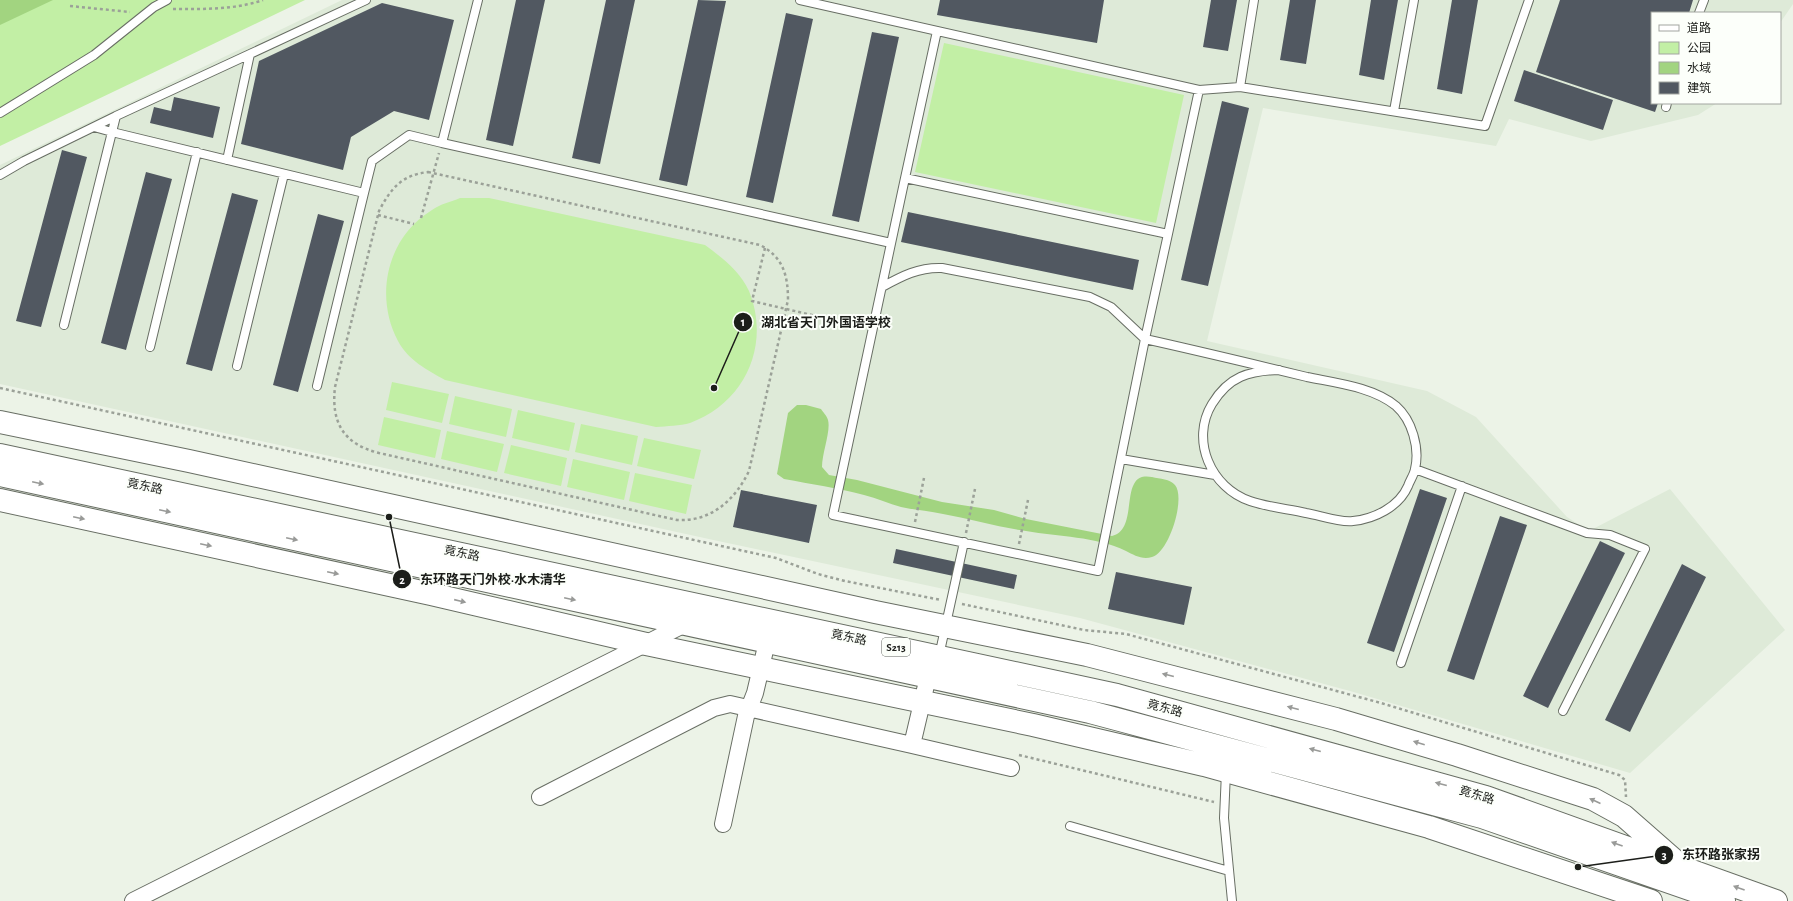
<svg xmlns="http://www.w3.org/2000/svg" width="1793" height="901" font-family="'Alegreya Sans','Noto Sans SC',sans-serif">
<style>
.built{fill:#deead8}
.green{fill:#c2efa5}
.water{fill:#a2d480}
.building{fill:#515861}
.lines{fill:none;stroke-linecap:round;stroke-linejoin:round}
.lane-casing{stroke:#686e64;stroke-width:10}
.street-casing{stroke:#686e64;stroke-width:18}
.primary-casing{stroke:#686e64;stroke-width:24}
.path{stroke:#9ba198;stroke-width:2.5;stroke-dasharray:3 3;stroke-linecap:butt}
.lane{stroke:#fff;stroke-width:8}
.street{stroke:#fff;stroke-width:16}
.primary{stroke:#fff;stroke-width:22}
.oneway{fill:#999a98}
.labels{text-anchor:middle;dominant-baseline:central;stroke-width:4;stroke-linejoin:round;paint-order:stroke}
.shield{fill:#fcfffa;stroke:#5f625d;stroke-width:1}
.shield-label{font-size:11px;font-weight:bold;fill:#1c1e1a}
.street-label{font-size:12px;fill:#1c1e1a;stroke:#fcfffa}
.leader{fill:none;stroke:#1c1e1a;stroke-width:1.5}
.callout-dot{fill:#1c1e1a;stroke:#fcfffa;stroke-width:1.5}
.mark-label{font-size:12px;text-anchor:middle;font-weight:bold;fill:#fff}
.callout-label{font-size:13px;text-anchor:middle;font-weight:bold;fill:#1c1e1a;stroke:#fcfffa;stroke-width:4;stroke-linejoin:round;paint-order:stroke}
</style>
<rect width="100%" height="100%" fill="#ecf3e7"/>
<path class="built" d="M 342,0 L 1793,0 L 1793,4 L 1780,23 L 1780,13 L 1652,13 L 1652,103 L 1717,103 L 1698,115 L 1591,141 L 1509,119 L 1496,146 L 1263,108 L 1207,341 L 1427,391 L 1476,417 L 1567,517 L 1589,531 L 1670,489 L 1785,630 L 1630,773 L 1350,691 L 1080,618 L 718,541 L 0,384 L 0,165 Z"/>
<path class="green" d="M 0,0 L 305,0 L 0,146 Z
M 944,43 L 1184,95 L 1156,223 L 915,172 Z
M 460,198 L 489,198 L 705,245 C 721,257 740,271 749,291 C 771,345 745,403 690,423 C 680,426 667,426 656,427 L 445,380 C 427,370 408,360 398,341 C 374,296 387,237 432,210 C 440,204 451,202 460,198 Z
M 392,382 L 449,394 L 442,423 L 386,410 Z
M 455,396 L 512,409 L 506,437 L 449,424 Z
M 518,410 L 575,423 L 569,451 L 512,438 Z
M 384,417 L 441,430 L 435,458 L 378,445 Z
M 581,424 L 638,436 L 632,465 L 575,452 Z
M 447,431 L 504,444 L 497,472 L 441,459 Z
M 644,438 L 701,450 L 694,479 L 637,466 Z
M 511,445 L 567,458 L 561,486 L 504,473 Z
M 573,459 L 630,472 L 624,500 L 567,487 Z
M 635,473 L 692,485 L 686,514 L 629,501 Z"/>
<path class="water" d="M 0,0 L 53,0 L 0,25 Z
M 797,405 L 806,405 L 821,409 C 823,412 827,416 828,420 C 831,431 822,453 822,467 L 829,475 L 857,480 L 942,502 L 994,510 L 1026,519 L 1112,536 C 1133,531 1126,498 1134,484 C 1138,476 1145,476 1152,477 C 1160,479 1170,479 1175,485 C 1186,498 1169,553 1152,557 C 1142,560 1134,555 1126,551 C 1095,536 1059,537 1026,531 C 998,527 971,519 943,514 C 929,511 915,510 901,507 C 889,504 877,498 864,495 C 838,488 811,484 784,479 L 777,474 L 788,413 Z"/>
<path class="building" d="M 516,0 L 545,0 L 513,146 L 486,140 Z
M 606,0 L 635,0 L 600,164 L 572,158 Z
M 698,0 L 726,1 L 687,186 L 659,180 Z
M 940,0 L 1104,0 L 1097,43 L 937,15 Z
M 1211,0 L 1237,0 L 1228,51 L 1203,47 Z
M 1290,0 L 1316,0 L 1306,64 L 1280,60 Z
M 1371,0 L 1398,0 L 1384,80 L 1359,75 Z
M 1452,0 L 1478,0 L 1462,94 L 1437,89 Z
M 1560,0 L 1693,0 L 1689,13 L 1652,13 L 1652,103 L 1658,103 L 1655,112 L 1536,72 Z
M 382,3 L 454,20 L 429,120 L 394,111 L 351,137 L 343,170 L 241,144 L 259,61 Z
M 786,13 L 813,19 L 773,203 L 746,197 Z
M 872,32 L 899,37 L 859,222 L 832,216 Z
M 1524,70 L 1613,100 L 1603,130 L 1514,101 Z
M 174,97 L 220,107 L 213,138 L 150,123 L 154,107 L 171,111 Z
M 1222,101 L 1249,108 L 1208,286 L 1181,280 Z
M 62,150 L 87,157 L 41,327 L 16,321 Z
M 146,172 L 172,179 L 126,350 L 101,343 Z
M 232,193 L 258,200 L 212,371 L 186,364 Z
M 908,212 L 1139,260 L 1133,290 L 901,242 Z
M 318,214 L 344,221 L 298,392 L 273,385 Z
M 1420,489 L 1447,498 L 1394,652 L 1367,643 Z
M 741,490 L 817,505 L 809,543 L 733,527 Z
M 1500,516 L 1527,525 L 1474,680 L 1447,671 Z
M 1600,541 L 1625,553 L 1548,708 L 1523,696 Z
M 896,549 L 1017,575 L 1014,589 L 893,563 Z
M 1682,564 L 1706,577 L 1630,732 L 1605,720 Z
M 1116,572 L 1192,587 L 1184,625 L 1108,609 Z"/>
<g class="lines">
<defs>
<path id="lane" d="M 478,0 L 442,143 L 891,243
M 800,0 L 1199,90 L 1240,87 L 1485,126 L 1529,0
M 1699,13 L 1704,0
M 937,31 L 905,178 L 1168,234 L 1199,90
M 1240,87 L 1254,0
M 1666,107 L 1667,103
M 1394,111 L 1414,0
M 0,113 L 94,55 L 154,7 L 167,0
M 94,127 L 112,132 L 116,116 L 250,54
M 227,160 L 250,54 L 366,0
M 0,175 L 24,161 L 116,116
M 905,178 L 833,515 L 1098,571 L 1145,339 C 1199,351 1253,364 1307,377 C 1336,383 1373,387 1396,406 C 1412,420 1420,448 1415,469 C 1414,475 1410,480 1408,486 C 1399,507 1374,519 1353,521 C 1340,523 1319,515 1306,513 C 1288,509 1267,507 1250,501 C 1211,488 1190,440 1212,404 C 1229,376 1249,371 1279,370
M 882,287 C 902,276 919,267 942,268 L 1090,297 L 1111,307 L 1145,339
M 64,325 L 112,132 L 364,193 L 372,161 L 409,135 L 442,143
M 1145,339 L 1168,234
M 150,347 L 197,152
M 237,366 L 284,174
M 317,386 L 364,193
M 1121,459 L 1215,475
M 1415,469 L 1587,533 L 1610,535 L 1645,549 L 1563,711
M 939,656 L 964,542
M 1401,663 L 1462,486
M 1226,772 L 1224,818 L 1232,901
M 1070,826 L 1229,871"/>
<path id="street" d="M 912,745 L 1011,768
M 540,797 L 714,708 L 730,704 L 912,745 L 928,677
M 723,824 L 746,716 L 755,693 L 767,642
M 133,901 L 685,624 L 686,620"/>
<path id="primary" d="M 0,422 L 189,461 L 875,612 L 1087,655 L 1336,719 L 1457,755 L 1593,799 L 1624,816 L 1673,859
M 0,455 L 1117,695 L 1486,797 L 1776,901
M 0,475 L 1090,712 L 1482,817 L 1724,901
M 0,500 L 431,594 L 646,644 L 1033,725 L 1204,765 L 1429,827 L 1651,901"/>
</defs>
<use href="#lane" class="lane-casing"/>
<use href="#street" class="street-casing"/>
<use href="#primary" class="primary-casing"/>
<path class="path" d="M 70,6 L 130,12
M 173,9 C 204,9 234,10 263,0
M 428,172 L 760,245 C 783,257 788,275 788,300 L 749,471 C 735,500 711,522 677,520 L 379,453 C 343,444 331,422 335,387 L 379,211 C 391,188 402,175 428,172 Z
M 378,215 L 414,224
M 421,218 L 439,153
M 765,248 L 752,301 L 863,327
M 0,388 L 653,531 L 776,558 L 818,574 L 845,581 L 941,600
M 915,522 L 924,478
M 966,533 L 975,489
M 1019,544 L 1028,500
M 962,604 L 1084,630 L 1126,634 L 1381,703 L 1619,775 L 1625,780 L 1626,797
M 1019,755 L 1214,802"/>
<use href="#lane" class="lane"/>
<use href="#street" class="street"/>
<use href="#primary" class="primary"/>
</g>
<defs><path id="oneway-solid" d="M-6-.8H1V-3.2L6.5 0L1 3.2V.8H-6Z"/></defs>
<g class="oneway">
<use href="#oneway-solid" transform="translate(38 483) rotate(12)"/>
<use href="#oneway-solid" transform="translate(165 511) rotate(12)"/>
<use href="#oneway-solid" transform="translate(79 518) rotate(12)"/>
<use href="#oneway-solid" transform="translate(292 539) rotate(12)"/>
<use href="#oneway-solid" transform="translate(206 545) rotate(12)"/>
<use href="#oneway-solid" transform="translate(333 573) rotate(12)"/>
<use href="#oneway-solid" transform="translate(570 599) rotate(12)"/>
<use href="#oneway-solid" transform="translate(460 601) rotate(13)"/>
<use href="#oneway-solid" transform="translate(1168 675) rotate(-166)"/>
<use href="#oneway-solid" transform="translate(1293 708) rotate(-165)"/>
<use href="#oneway-solid" transform="translate(1419 743) rotate(-163)"/>
<use href="#oneway-solid" transform="translate(1315 750) rotate(-165)"/>
<use href="#oneway-solid" transform="translate(1441 784) rotate(-165)"/>
<use href="#oneway-solid" transform="translate(1595 801) rotate(-156)"/>
<use href="#oneway-solid" transform="translate(1617 844) rotate(-160)"/>
<use href="#oneway-solid" transform="translate(1739 888) rotate(-160)"/>
</g>
<g class="labels">
<rect class="shield" x="882" y="638" width="28" height="18" rx="3"/>
<g class="shield-label">
<text x="896" y="647">S213</text>
</g>
<g class="street-label">
<text transform="translate(145 486) rotate(12)">竟东路</text>
<text transform="translate(462 553) rotate(12)">竟东路</text>
<text transform="translate(849 637) rotate(12)">竟东路</text>
<text transform="translate(1165 708) rotate(15)">竟东路</text>
<text transform="translate(1477 795) rotate(17)">竟东路</text>
</g>
</g>
<path class="leader" d="M714 388L743 322M389 517L402 579M1578 867L1664 855"/>
<g class="callout-dot">
<circle cx="714" cy="388" r="4"/>
<circle cx="389" cy="517" r="4"/>
<circle cx="1578" cy="867" r="4"/>
<circle cx="743" cy="322" r="10"/>
<circle cx="402" cy="579" r="10"/>
<circle cx="1664" cy="855" r="10"/>
</g>
<g class="mark-label">
<text x="743" y="326">1</text>
<text x="402" y="584">2</text>
<text x="1664" y="859">3</text>
</g>
<g class="callout-label">
<text x="826" y="327">湖北省天门外国语学校</text>
<text x="493" y="584">东环路天门外校·水木清华</text>
<text x="1721" y="859">东环路张家拐</text>
</g>
<rect x="1651" y="12" width="130" height="92" fill="#fcfffa" stroke="#a2a5a0"/>
<rect x="1659" y="25" width="20" height="6" fill="#ffffff" stroke="#a2a5a0"/>
<text x="1687" y="32" font-size="12" fill="#1c1e1a">道路</text>
<rect x="1659" y="42" width="20" height="12" fill="#c2efa5" stroke="#a2a5a0"/>
<text x="1687" y="52" font-size="12" fill="#1c1e1a">公园</text>
<rect x="1659" y="62" width="20" height="12" fill="#a2d480" stroke="#a2a5a0"/>
<text x="1687" y="72" font-size="12" fill="#1c1e1a">水域</text>
<rect x="1659" y="82" width="20" height="12" fill="#515861" stroke="#a2a5a0"/>
<text x="1687" y="92" font-size="12" fill="#1c1e1a">建筑</text>
</svg>
